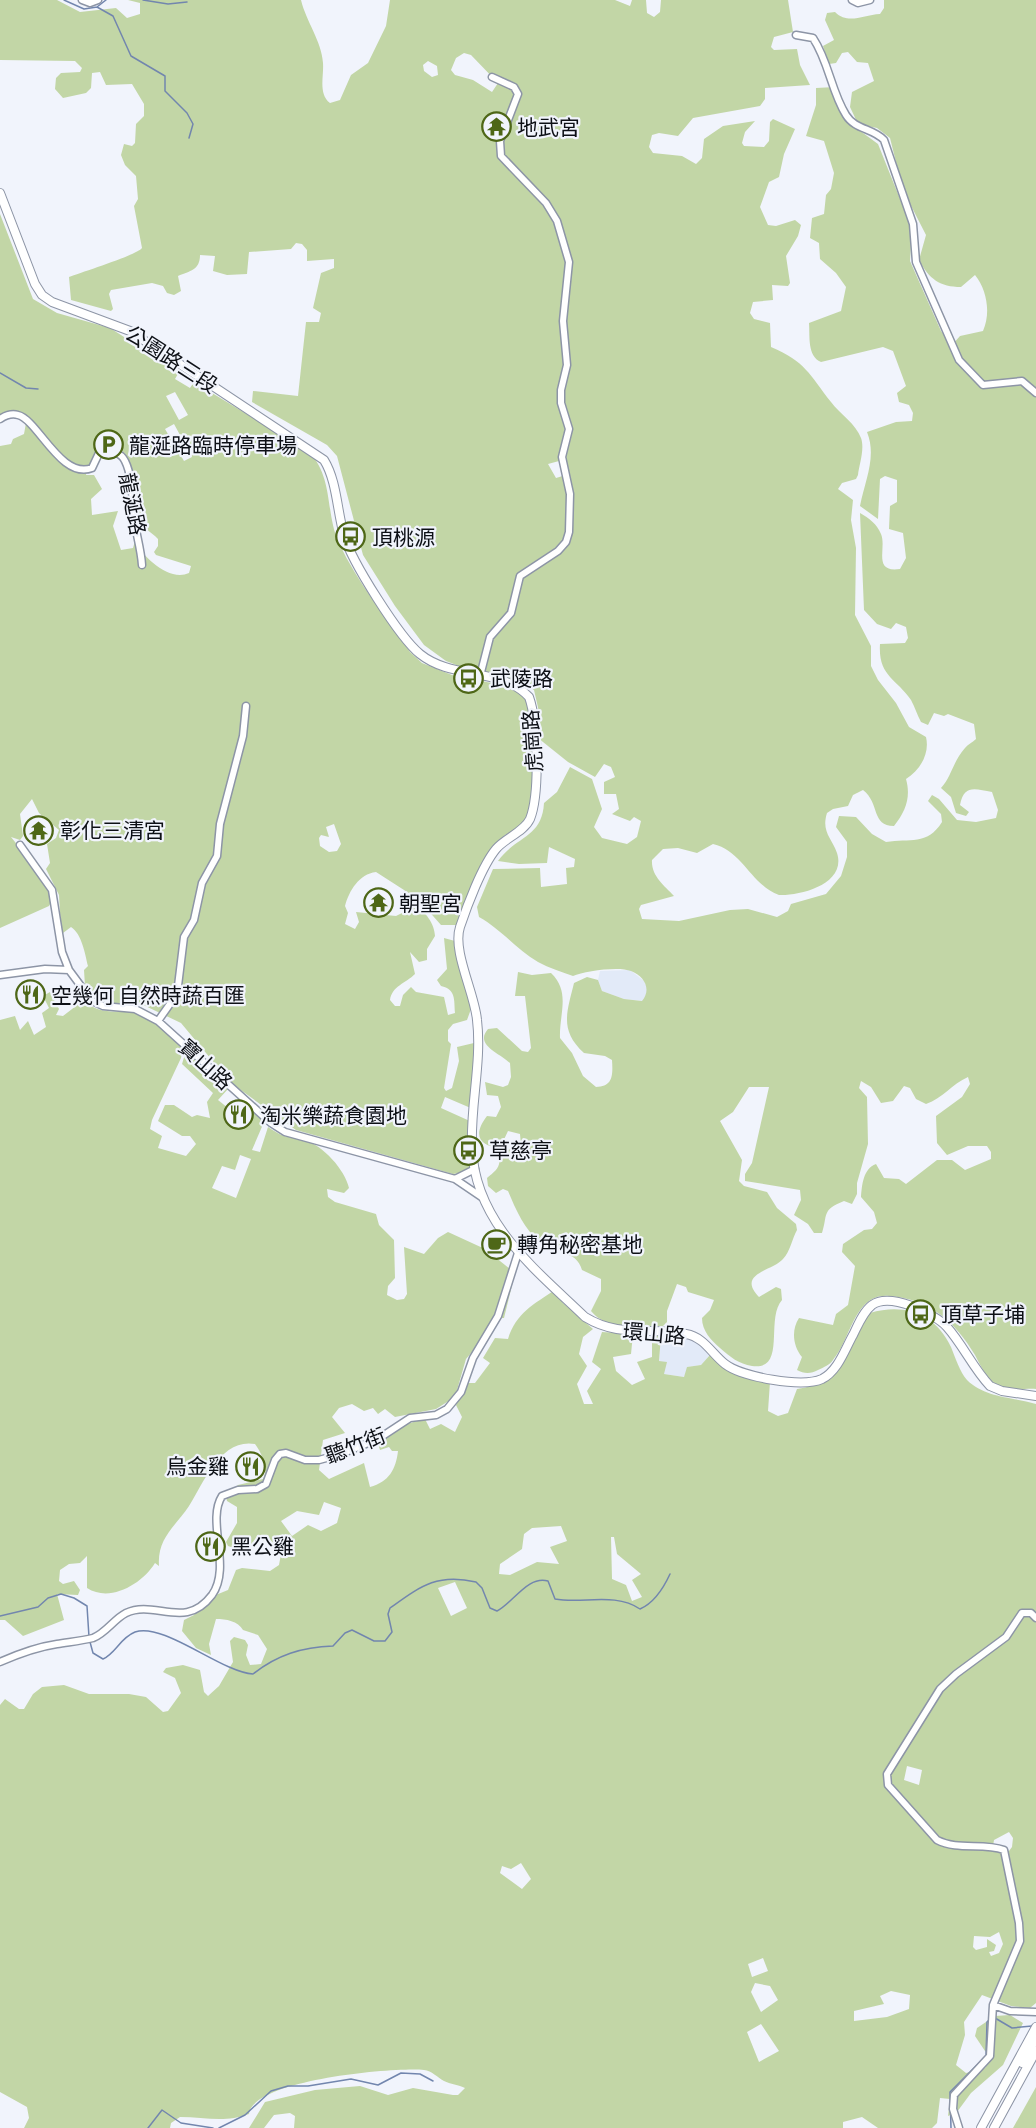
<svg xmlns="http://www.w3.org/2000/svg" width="1036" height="2128" font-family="'IBM Plex Serif','Noto Sans TC',serif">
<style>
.built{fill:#e2eaf8}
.green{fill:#c2d6a6;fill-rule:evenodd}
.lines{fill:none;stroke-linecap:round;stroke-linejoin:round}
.stream{stroke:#7286ae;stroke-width:1.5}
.minor-casing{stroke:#8d95a6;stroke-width:9}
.major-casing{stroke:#8d95a6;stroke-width:10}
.minor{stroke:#fff;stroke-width:6}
.major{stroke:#fff;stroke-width:8}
.labels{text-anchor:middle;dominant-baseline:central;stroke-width:4.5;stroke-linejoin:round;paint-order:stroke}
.poi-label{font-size:21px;fill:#0d1016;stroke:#f1f4fc;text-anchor:start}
.street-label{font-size:21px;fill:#0d1016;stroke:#f1f4fc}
</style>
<rect width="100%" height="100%" fill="#f1f4fc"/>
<path class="built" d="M 630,970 L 644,981 L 647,987 L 647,996 L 643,1001 L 624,999 L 602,991 L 598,980 L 600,971 Z
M 661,1336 L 693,1340 L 710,1355 L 701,1365 L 688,1367 L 684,1377 L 664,1374 L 659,1362 Z"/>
<path class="green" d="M 0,0 L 57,0 L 80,12 L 116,8 L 127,18 L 140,14 L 140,3 L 128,0 L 301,0 C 306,21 322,42 323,63 C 324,76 318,94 330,103 L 340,100 L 351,75 L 368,63 L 386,26 L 390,0 L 615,0 L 630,6 L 632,0 L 646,0 L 647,13 L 654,17 L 660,12 L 661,0 L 788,0 L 793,32 L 774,37 L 771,47 L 774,50 L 797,49 L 800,65 L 810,85 L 765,88 L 765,99 L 760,106 L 693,118 L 678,136 L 659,133 L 652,135 L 649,147 L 653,153 L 682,156 L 696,164 L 702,158 L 704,139 L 723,126 L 755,121 L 745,132 L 742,143 L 744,146 L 764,147 L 769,141 L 770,122 L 773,119 L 795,129 L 784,154 L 779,177 L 769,182 L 760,207 L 768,225 L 776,226 L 795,220 L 801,225 L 798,236 L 786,256 L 790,283 L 788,286 L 772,285 L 773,300 L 753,302 L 750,313 L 754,319 L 770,323 L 771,347 C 806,362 809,374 831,402 C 840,414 856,424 861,438 C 865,449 859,465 858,475 L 856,479 L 842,483 L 838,489 L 853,500 L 851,520 L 856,548 L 855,615 L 871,646 L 871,666 L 878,680 L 896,703 L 909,727 L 926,737 C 930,754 920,770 906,779 C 911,797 906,811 894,826 C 871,826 880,803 863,790 L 853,795 L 848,806 L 833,809 L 827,813 C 821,832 832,838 837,853 C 847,884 800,896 779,895 C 751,885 743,851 713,844 L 697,853 L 678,848 L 663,849 L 652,860 C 651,876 664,885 674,896 L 641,905 L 639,909 L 642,919 L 679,921 L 730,910 L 748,909 L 777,917 L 788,911 L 791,904 L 826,894 L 841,876 L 847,857 L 847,842 L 836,827 L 839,816 L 856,817 L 872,834 L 886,842 C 910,838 927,846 942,822 L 941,814 L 928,801 L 932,795 L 939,799 L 957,820 L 976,822 L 996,818 L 998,810 L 992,792 C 975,789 964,784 960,805 L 969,812 L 966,816 L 956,813 L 951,797 L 941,788 C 952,776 953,761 965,748 C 968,744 972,743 976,739 L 974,724 L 948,714 L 944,716 L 934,713 L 928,725 L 921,722 C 917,715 915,707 911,700 C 896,678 878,676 880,644 L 905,643 L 908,638 L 906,627 L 896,623 L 891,629 L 877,624 L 864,610 L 860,513 C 869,518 877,524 881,534 C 887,548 872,573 900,569 L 906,558 L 903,533 L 889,529 L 890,506 L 897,502 L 897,480 L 885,476 L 880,479 L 878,519 L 860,506 C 865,480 877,457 867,432 L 896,422 L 912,421 L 913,413 L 909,405 L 899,402 L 897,393 L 906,386 L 893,351 L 883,347 L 821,362 C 807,356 810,336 809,323 L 841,311 L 846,287 L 836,273 L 820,259 L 819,243 L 810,238 L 812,218 L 824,214 L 826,195 L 831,189 L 834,173 L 824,141 L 806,136 L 816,105 L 816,88 L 835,87 L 835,102 L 848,122 L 878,144 L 912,229 L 910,261 L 941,331 L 952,345 L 960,336 L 983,331 C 991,313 987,290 975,275 L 961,287 C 940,287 929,279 919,260 L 926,235 L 903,190 L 890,138 L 877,128 L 858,124 L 850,107 L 852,92 L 874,81 L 868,63 L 857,62 L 848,52 L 842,53 L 836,63 L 829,64 L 823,46 L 834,40 L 825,20 L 827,13 L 835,12 C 848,25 863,15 880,14 L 884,8 L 884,0 L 1036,0 L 1036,1389 C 1025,1388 1010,1392 1000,1387 C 988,1381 981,1367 975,1355 C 955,1322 930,1299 889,1296 C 854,1293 851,1340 833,1360 C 830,1365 824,1367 818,1370 C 811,1374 804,1374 797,1370 L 802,1357 C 793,1346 791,1330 799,1318 L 833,1325 L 836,1314 L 848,1305 L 855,1266 L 842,1252 L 843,1244 L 864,1230 L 872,1229 L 877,1223 L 874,1212 L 861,1197 C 862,1185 863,1169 876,1164 L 884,1178 L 899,1179 L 906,1184 L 937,1160 L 952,1160 L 965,1170 L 991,1159 L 991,1152 L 987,1146 L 968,1146 L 947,1155 L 937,1143 L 936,1116 L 962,1097 L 970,1084 L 968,1077 C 952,1084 943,1098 926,1104 L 916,1099 L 910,1088 L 904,1086 L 893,1101 L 881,1103 L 871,1087 L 861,1081 L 859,1088 L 867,1097 L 868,1144 L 857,1183 L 857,1194 L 852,1204 L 844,1201 C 821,1210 828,1215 822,1233 L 814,1233 L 808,1224 L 794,1215 L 801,1200 L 800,1190 L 745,1181 L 745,1174 L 752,1163 L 769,1087 L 749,1087 L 733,1112 L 720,1121 L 742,1160 L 739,1181 L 744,1186 L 767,1192 L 777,1208 L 796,1224 L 797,1230 C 792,1239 790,1252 783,1259 C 773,1271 736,1273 759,1297 L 776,1287 L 781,1289 L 782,1300 C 765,1319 787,1371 752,1366 C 739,1364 730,1357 720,1348 C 711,1340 702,1331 702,1318 L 710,1310 L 714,1300 L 688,1292 L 686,1287 L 677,1284 L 667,1311 L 667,1322 L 663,1326 C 640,1326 607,1331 591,1311 L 601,1291 L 601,1279 L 582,1270 C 576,1249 555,1255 541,1243 C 524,1229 516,1210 508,1191 L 503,1189 L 496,1193 L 488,1186 L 487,1178 C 494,1172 501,1168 499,1158 L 489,1156 L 489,1153 L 503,1152 L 521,1145 L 520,1134 L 508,1131 L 500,1148 C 478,1146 473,1134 487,1116 L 496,1117 L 501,1107 L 498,1096 L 487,1095 L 485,1082 L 503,1087 L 508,1085 L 511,1077 L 510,1063 C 500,1053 474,1045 488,1029 L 497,1028 L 522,1051 L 528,1052 L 531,1048 L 525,996 L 515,996 L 518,972 L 532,975 L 551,973 C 571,992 559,1014 560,1038 L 572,1053 L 583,1076 L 596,1087 C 613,1087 613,1075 612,1060 L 605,1056 L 584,1053 C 559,1030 567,1012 574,983 L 587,977 L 598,980 L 602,991 L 624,999 L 642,1001 C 652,989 644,976 631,971 C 619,966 584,971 573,976 C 562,972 549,968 538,962 C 516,949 502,930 479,917 L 477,907 L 493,869 L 540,868 L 541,887 L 567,884 L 566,868 L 574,867 L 575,859 L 549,847 L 547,863 L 519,864 L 498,861 C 517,835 542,838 544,803 L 557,792 L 570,767 L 592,779 L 602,809 L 594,827 L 602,838 L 627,844 L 637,837 L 641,821 L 634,817 L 630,821 L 612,814 L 619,809 L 616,794 L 604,794 L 604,782 L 615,777 L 611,767 L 604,764 L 595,777 L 568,762 L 538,738 L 540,716 L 534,690 L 525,684 L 464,668 L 446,661 L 424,645 L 395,606 L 363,555 L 337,456 L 327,445 L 252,402 L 253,391 L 298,396 L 306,322 L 319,322 L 321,313 L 313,308 L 321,273 L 334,268 L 334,259 L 307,261 L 307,250 L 302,244 L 296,243 L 291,249 L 249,252 L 247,274 L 227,275 L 213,271 L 215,256 L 200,255 C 200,270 190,271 178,276 L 181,291 L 174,295 L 167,293 L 163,286 L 152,283 L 111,290 L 109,294 L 113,309 L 111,311 L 71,300 L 69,277 C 82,272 137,255 142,248 L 134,206 L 138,199 L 136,176 L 125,165 L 121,155 L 124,144 L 132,146 L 135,143 L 136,124 L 144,116 L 144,104 L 132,84 L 106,85 L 100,72 L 92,73 L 91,88 L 86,93 L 63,98 L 55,89 L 56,78 L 61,73 L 80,72 L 82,68 L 75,61 L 0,60 ZM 464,53 L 471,55 L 498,83 L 492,92 L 473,80 L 455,75 L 451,70 L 456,58 ZM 428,61 L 437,66 L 438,75 L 432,77 L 424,71 L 423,65 ZM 559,461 L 566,475 L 556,478 L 548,464 Z
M 0,214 L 33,299 L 57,313 L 110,328 L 179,372 L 175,379 L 190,388 L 194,382 L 309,452 C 334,478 325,513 339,543 C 357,582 386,617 410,652 L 422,663 L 452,675 L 511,687 L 521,693 L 530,707 L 533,734 L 533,807 L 525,824 L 505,835 L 492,850 L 463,916 L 456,925 L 441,925 L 418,899 L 376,872 C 359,874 349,891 345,906 L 348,913 L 345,924 L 355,929 L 359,922 L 356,912 L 396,916 L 414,907 C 425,909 435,925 435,936 L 427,949 L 427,960 L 419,962 L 410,952 L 415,974 C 406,983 392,986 390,1000 L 395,1006 L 400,1006 L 403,995 L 411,987 L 416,992 L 444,997 L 448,1015 L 455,1013 C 454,1000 456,989 441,986 L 437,980 L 447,969 L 444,938 L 455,941 L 471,1009 L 467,1020 L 453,1024 L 448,1030 L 448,1041 L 451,1044 L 444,1088 L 446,1091 L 452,1088 L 459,1061 L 457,1047 L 474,1043 L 476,1050 L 473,1109 L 445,1097 L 441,1108 L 472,1122 L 472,1163 L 466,1172 L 453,1174 L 296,1130 L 231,1083 L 181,1023 L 137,1002 L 118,1004 L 100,1001 L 85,986 L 84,970 L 88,966 C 85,954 82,934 71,927 L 63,933 L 61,930 L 59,895 L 46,869 L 50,863 L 47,844 L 56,838 L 59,830 L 39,813 L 32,799 L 20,814 L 23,836 L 20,840 L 11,837 L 48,883 L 52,900 L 49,906 L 0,928 L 0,446 L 11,444 L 13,439 L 24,434 L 26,423 L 17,417 L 0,419 ZM 175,392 L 188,415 L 179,420 L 166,396 ZM 174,424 L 192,457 L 184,461 L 165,429 ZM 108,442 C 141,452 128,494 138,518 C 142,529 151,531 158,539 L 158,546 L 154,552 L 156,555 L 191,566 L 189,573 C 169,582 143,557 135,541 L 133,548 L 121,550 L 113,526 L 118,511 L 92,515 L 91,499 L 102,489 L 94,475 L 86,475 L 87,470 L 94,462 L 97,446 ZM 334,824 L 341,844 L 337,851 L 329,852 L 320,846 L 319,838 L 321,835 L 329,837 L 326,827 Z
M 50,992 L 59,1009 L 56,1015 L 63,1016 L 85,999 C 97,1018 123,1008 142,1014 C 156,1018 172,1037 183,1047 L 181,1058 L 152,1120 L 150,1129 L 162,1136 L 158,1148 L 186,1156 L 196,1144 L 190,1136 L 182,1136 L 158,1121 L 165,1105 L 174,1105 L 192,1117 L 197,1115 L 210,1118 L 207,1102 L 213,1093 L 182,1064 L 186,1051 L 228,1089 L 218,1100 L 228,1108 L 226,1118 L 240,1125 L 253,1112 L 264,1122 L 252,1150 L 260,1152 L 268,1127 C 287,1140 285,1135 304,1140 C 323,1145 345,1170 349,1188 L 344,1193 L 327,1189 L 328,1197 L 335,1202 L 376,1214 L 379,1225 L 394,1240 L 395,1278 L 388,1286 L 387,1295 L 397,1300 L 404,1299 L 407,1294 L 404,1247 L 424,1254 L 438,1238 L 448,1232 L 485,1249 L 515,1273 L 504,1318 L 494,1318 L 488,1333 L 466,1359 L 455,1397 L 436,1409 L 395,1417 L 385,1409 L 378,1414 L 373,1408 L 364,1411 L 352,1404 L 339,1408 L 332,1417 L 345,1433 L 323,1440 L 319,1470 L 329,1479 L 364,1463 L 370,1487 C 389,1482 396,1469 398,1451 L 392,1451 L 389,1447 L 380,1450 L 379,1447 C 385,1427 407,1424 425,1419 L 430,1429 L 441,1424 L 455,1432 L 462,1417 L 456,1405 L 468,1383 L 475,1383 L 490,1363 L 483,1358 L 495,1338 L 508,1339 C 516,1313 534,1304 555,1290 L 563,1303 L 593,1329 L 583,1337 L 579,1354 L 587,1366 L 577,1384 L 584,1404 L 593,1404 L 587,1391 L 601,1369 L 592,1362 L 602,1332 L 633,1334 L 631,1354 L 613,1357 L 616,1371 L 632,1385 L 645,1379 L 637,1362 L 652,1357 L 652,1336 L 661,1336 L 659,1361 L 667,1362 L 664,1374 L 684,1377 L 687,1367 L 701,1365 L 710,1355 L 729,1371 L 770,1382 L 768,1411 L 778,1416 L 788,1413 L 797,1389 C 846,1382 847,1348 870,1313 C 904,1303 935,1313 951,1347 C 955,1357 960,1372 967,1380 C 985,1398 1013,1397 1036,1404 L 1036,2003 L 1030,2008 L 1011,2006 L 982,1995 L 964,2022 L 965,2035 L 956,2065 L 966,2073 L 985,2068 L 992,2056 L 985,2051 L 975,2036 L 977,2028 L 995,2016 L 1010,2015 L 1023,2023 L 1003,2065 L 971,2093 L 957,2112 L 948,2116 L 950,2099 L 940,2098 L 937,2123 L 932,2128 L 878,2128 L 862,2117 L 843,2122 L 843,2128 L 294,2128 L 295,2116 L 290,2113 L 274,2115 L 264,2128 L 249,2128 L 265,2102 L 315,2090 L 360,2086 L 388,2095 L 413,2088 L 453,2095 L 458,2095 L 465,2088 C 459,2085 450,2084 444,2081 C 437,2077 432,2071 424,2070 C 394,2067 252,2080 249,2114 C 225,2123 205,2117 180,2117 L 171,2123 L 170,2128 L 24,2128 L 29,2118 L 27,2107 L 0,2092 L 0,1705 L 5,1699 L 19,1709 L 24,1709 L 33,1694 L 42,1687 L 64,1685 L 89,1694 L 129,1694 L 146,1697 L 163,1712 L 168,1711 L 181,1693 L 175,1678 L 163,1672 L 166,1668 L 183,1665 L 200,1670 L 204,1692 L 208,1696 L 219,1686 L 233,1662 L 230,1641 L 234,1637 L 245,1640 L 248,1645 L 246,1655 L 250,1665 L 261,1664 L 267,1649 L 258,1635 L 243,1630 C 238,1621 226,1619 216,1619 L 209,1644 L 211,1655 L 196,1648 L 182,1631 L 184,1620 L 194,1615 L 201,1601 L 228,1590 L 236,1570 L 242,1568 L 270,1571 L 279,1565 L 281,1554 L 278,1544 C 261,1537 245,1553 228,1546 L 226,1542 L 237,1523 L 237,1507 L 227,1501 L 226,1496 L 238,1485 L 263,1479 C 269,1468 262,1454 255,1444 C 221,1438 204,1482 189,1506 C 175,1527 157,1538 159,1566 L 155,1563 C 142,1584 110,1603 87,1588 L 87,1556 L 80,1563 L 69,1564 L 60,1570 L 59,1581 L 63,1584 L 74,1581 L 80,1590 L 78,1595 L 57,1594 L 64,1620 L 23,1636 L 5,1620 L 0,1620 L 0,1020 L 15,1016 L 20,1030 L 28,1021 L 34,1035 L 46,1027 L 42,1013 L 49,1008 L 43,996 ZM 240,1155 L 251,1159 L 236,1198 L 212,1188 L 222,1166 L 235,1170 ZM 324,1502 L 341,1508 L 337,1523 L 321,1531 L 308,1525 L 292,1536 L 281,1521 L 297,1511 L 319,1515 ZM 561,1526 L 567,1541 L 550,1547 L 559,1564 L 537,1562 L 510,1575 L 499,1574 L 500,1564 L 522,1549 L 524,1534 L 532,1528 ZM 611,1537 L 614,1537 L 617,1554 L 641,1574 L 632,1580 L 642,1597 L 632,1601 L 626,1585 L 612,1579 ZM 455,1582 L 467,1608 L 451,1616 L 438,1588 ZM 907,1766 L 922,1770 L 919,1785 L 904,1780 ZM 1009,1832 L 1013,1838 L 1012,1847 L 1009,1851 L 993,1846 L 994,1840 ZM 521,1863 L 531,1879 L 522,1889 L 500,1873 L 502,1866 L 511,1869 ZM 999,1932 L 1003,1944 L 999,1953 L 991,1956 L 989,1952 L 994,1951 L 996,1945 L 987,1939 L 987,1947 L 976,1950 L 973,1947 L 974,1936 L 990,1937 ZM 763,1958 L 768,1971 L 752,1977 L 748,1964 ZM 755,1983 L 770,1986 L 778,2000 L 761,2012 L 751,1992 ZM 891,1991 L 910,1995 L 909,2009 L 887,2017 L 854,2021 L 854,2011 L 884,2004 L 880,1996 ZM 761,2024 L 779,2051 L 759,2062 L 747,2032 Z
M 1036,2087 L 1036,2128 L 1013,2128 Z"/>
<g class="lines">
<path class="stream" d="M 64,0 L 84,9 L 97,7 L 113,16 L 131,56 L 165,76 L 165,91 L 187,113 L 193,124 L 189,138
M 143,0 L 168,4 L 187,2
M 97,7 L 106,0
M 0,373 L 26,388 L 38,389
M 0,1616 L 38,1607 L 48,1598 L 61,1594 L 74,1598 L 87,1606 L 89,1637
M 90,1642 L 93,1653 L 103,1659 C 116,1653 120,1638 135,1632 C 164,1622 221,1672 253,1674 C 277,1655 302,1647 333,1646 L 345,1633 L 352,1630 L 374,1641 L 385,1641 L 392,1632 L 388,1614 L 390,1608 C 421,1586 437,1573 476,1582 L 482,1588 L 490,1608 L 497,1611 C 513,1603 528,1575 548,1581 L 555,1599 C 583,1604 615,1592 640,1609 C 654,1603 664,1587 670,1574
M 995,2018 L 1012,2028 L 1032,2026
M 986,2057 L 987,2022 L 990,2019
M 148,2128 L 162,2110 L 181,2123 L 213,2128
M 219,2128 L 245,2115 L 271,2091 L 288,2086 L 308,2086 L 351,2079 L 378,2085 L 401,2073 L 420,2074 L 433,2081
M 951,2128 L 950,2092 L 982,2060"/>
<defs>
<path id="minor" d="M 82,0 L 90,3 L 98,0
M 852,0 L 858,3 L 870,0
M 796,35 L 813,38 C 829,62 831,91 846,115 C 855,130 873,128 884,140 L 913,224 L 916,262 L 959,360 L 983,385 L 1022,381 L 1036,393
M 0,419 C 6,415 11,413 18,415 C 38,420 61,480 92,468 L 100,451 C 109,450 121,452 125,461 C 133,477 132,501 134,518 C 136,534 141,549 142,565
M 480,676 L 490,637 L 511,613 L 520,576 L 558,551 L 566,542 L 569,532 L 570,494 L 562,457 L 569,429 L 561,403 L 561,390 L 567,365 L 563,321 L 569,262 L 557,221 L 546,203 L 501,156 L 500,141 L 518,94 L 514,87 L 492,77
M 20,845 L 52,890 L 62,952 L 69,970
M 0,975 L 45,969 L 69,970 L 92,1001 L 103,1006 L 135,1009 L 158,1021 L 271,1123 L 285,1132 L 455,1179 L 483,1198
M 158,1021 L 177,994 L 184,937 L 194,920 L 202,883 L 217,856 L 220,824 L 243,736 L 246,706
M 455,1179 L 475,1169
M 0,1662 C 18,1654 37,1647 57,1644 C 69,1642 81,1641 93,1638 C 106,1633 114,1619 126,1613 C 155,1599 185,1631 212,1595 C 232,1567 206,1521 222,1496 L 238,1490 L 257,1489 L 266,1484 L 275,1460 L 280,1454 L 286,1453 L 305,1460 L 319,1460 L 341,1454 L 378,1439 L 410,1418 L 436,1415 L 447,1409 L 461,1392 L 473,1358 L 498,1316 L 518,1253
M 993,2005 L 1010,2011 L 1036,2012
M 959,2128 L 953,2109 L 954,2095 L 990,2056 L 993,2005 L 1020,1941 L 1019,1923 L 1004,1850 C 983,1842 958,1851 937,1840 L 888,1785 L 887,1774 L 940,1689 L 956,1674 L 1006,1637 L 1022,1613 L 1031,1613 L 1036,1618"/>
<path id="major" d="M 0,193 L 35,284 L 42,295 L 52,302 L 130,331 L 324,460 C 337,481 337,511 344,535 C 351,561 400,638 420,654 C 452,680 501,667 529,697 C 538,722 540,794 530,819 C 524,832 505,838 496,849 C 482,866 467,906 460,927 C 452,951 475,994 477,1020 C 482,1062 470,1106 472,1148 C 475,1223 535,1269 585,1317 C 619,1338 649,1327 686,1334 C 704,1337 712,1354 725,1364 C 742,1377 802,1388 822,1379 C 838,1371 845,1349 853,1335 C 858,1325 863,1312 872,1305 C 890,1292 934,1313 947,1327 C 963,1345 973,1368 990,1386 L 1002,1391 L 1036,1396
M 1022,2063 L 1036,2038
M 981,2128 L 1036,2027
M 994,2128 L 1036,2051"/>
</defs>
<use href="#minor" class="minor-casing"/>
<use href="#major" class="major-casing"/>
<use href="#minor" class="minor"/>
<use href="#major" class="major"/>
</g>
<defs>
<symbol id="temple-ring" viewBox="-11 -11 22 22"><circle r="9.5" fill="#f1f4fc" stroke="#4e6717" stroke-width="1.5"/><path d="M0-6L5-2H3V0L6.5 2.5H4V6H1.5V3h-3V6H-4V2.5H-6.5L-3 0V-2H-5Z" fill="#4e6717"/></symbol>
<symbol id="parking-ring" viewBox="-11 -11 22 22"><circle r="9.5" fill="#f1f4fc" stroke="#4e6717" stroke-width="1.5"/><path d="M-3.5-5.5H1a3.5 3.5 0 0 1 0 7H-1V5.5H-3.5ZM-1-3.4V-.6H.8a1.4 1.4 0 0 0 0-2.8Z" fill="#4e6717"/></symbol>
<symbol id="bus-ring" viewBox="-11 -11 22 22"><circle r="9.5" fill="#f1f4fc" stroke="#4e6717" stroke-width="1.5"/><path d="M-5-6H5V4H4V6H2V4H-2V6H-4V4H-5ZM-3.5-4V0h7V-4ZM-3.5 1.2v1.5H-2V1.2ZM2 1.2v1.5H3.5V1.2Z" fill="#4e6717"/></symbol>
<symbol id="restaurant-ring" viewBox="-11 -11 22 22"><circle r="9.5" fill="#f1f4fc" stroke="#4e6717" stroke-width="1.5"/><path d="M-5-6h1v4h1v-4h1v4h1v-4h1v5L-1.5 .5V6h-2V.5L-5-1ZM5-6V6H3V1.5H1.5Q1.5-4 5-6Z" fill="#4e6717"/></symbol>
<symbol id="cafe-ring" viewBox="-11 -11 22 22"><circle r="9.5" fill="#f1f4fc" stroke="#4e6717" stroke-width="1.5"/><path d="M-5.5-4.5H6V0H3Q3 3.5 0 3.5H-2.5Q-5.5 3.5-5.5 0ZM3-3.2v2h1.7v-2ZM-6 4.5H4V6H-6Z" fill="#4e6717"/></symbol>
</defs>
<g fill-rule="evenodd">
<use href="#temple-ring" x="480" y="110" width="33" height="33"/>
<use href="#parking-ring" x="92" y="428" width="33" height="33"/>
<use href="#bus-ring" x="334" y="520" width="33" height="33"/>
<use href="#bus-ring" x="452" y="662" width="33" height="33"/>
<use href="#temple-ring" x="22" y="814" width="33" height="33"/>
<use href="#temple-ring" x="362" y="886" width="33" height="33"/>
<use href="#restaurant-ring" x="14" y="978" width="33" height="33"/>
<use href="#restaurant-ring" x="222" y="1098" width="33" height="33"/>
<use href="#bus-ring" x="452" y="1134" width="33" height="33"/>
<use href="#cafe-ring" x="480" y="1228" width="33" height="33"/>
<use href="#bus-ring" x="904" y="1298" width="33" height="33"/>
<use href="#restaurant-ring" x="234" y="1450" width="33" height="33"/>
<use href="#restaurant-ring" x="194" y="1530" width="33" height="33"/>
</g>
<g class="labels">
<g class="poi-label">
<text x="517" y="127">地武宮</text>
<text x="129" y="445">龍涎路臨時停車場</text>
<text x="372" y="537">頂桃源</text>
<text x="490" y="678">武陵路</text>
<text x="60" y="830">彰化三清宮</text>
<text x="399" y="903">朝聖宮</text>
<text x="51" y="995">空幾何 自然時蔬百匯</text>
<text x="260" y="1115">淘米樂蔬食園地</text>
<text x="489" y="1150">草慈亭</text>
<text x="517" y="1244">轉角秘密基地</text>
<text x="941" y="1314">頂草子埔</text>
<text x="229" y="1466" text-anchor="end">烏金雞</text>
<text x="231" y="1546">黑公雞</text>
</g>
<g class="street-label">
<text transform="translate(172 359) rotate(33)">公園路三段</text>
<text transform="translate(133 504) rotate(79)">龍涎路</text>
<text transform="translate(532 741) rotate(-94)">虎崗路</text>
<text transform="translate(206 1064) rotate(42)">寶山路</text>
<text transform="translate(654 1333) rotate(5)">環山路</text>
<text transform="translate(355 1445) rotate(-21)">聽竹街</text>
</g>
</g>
</svg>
